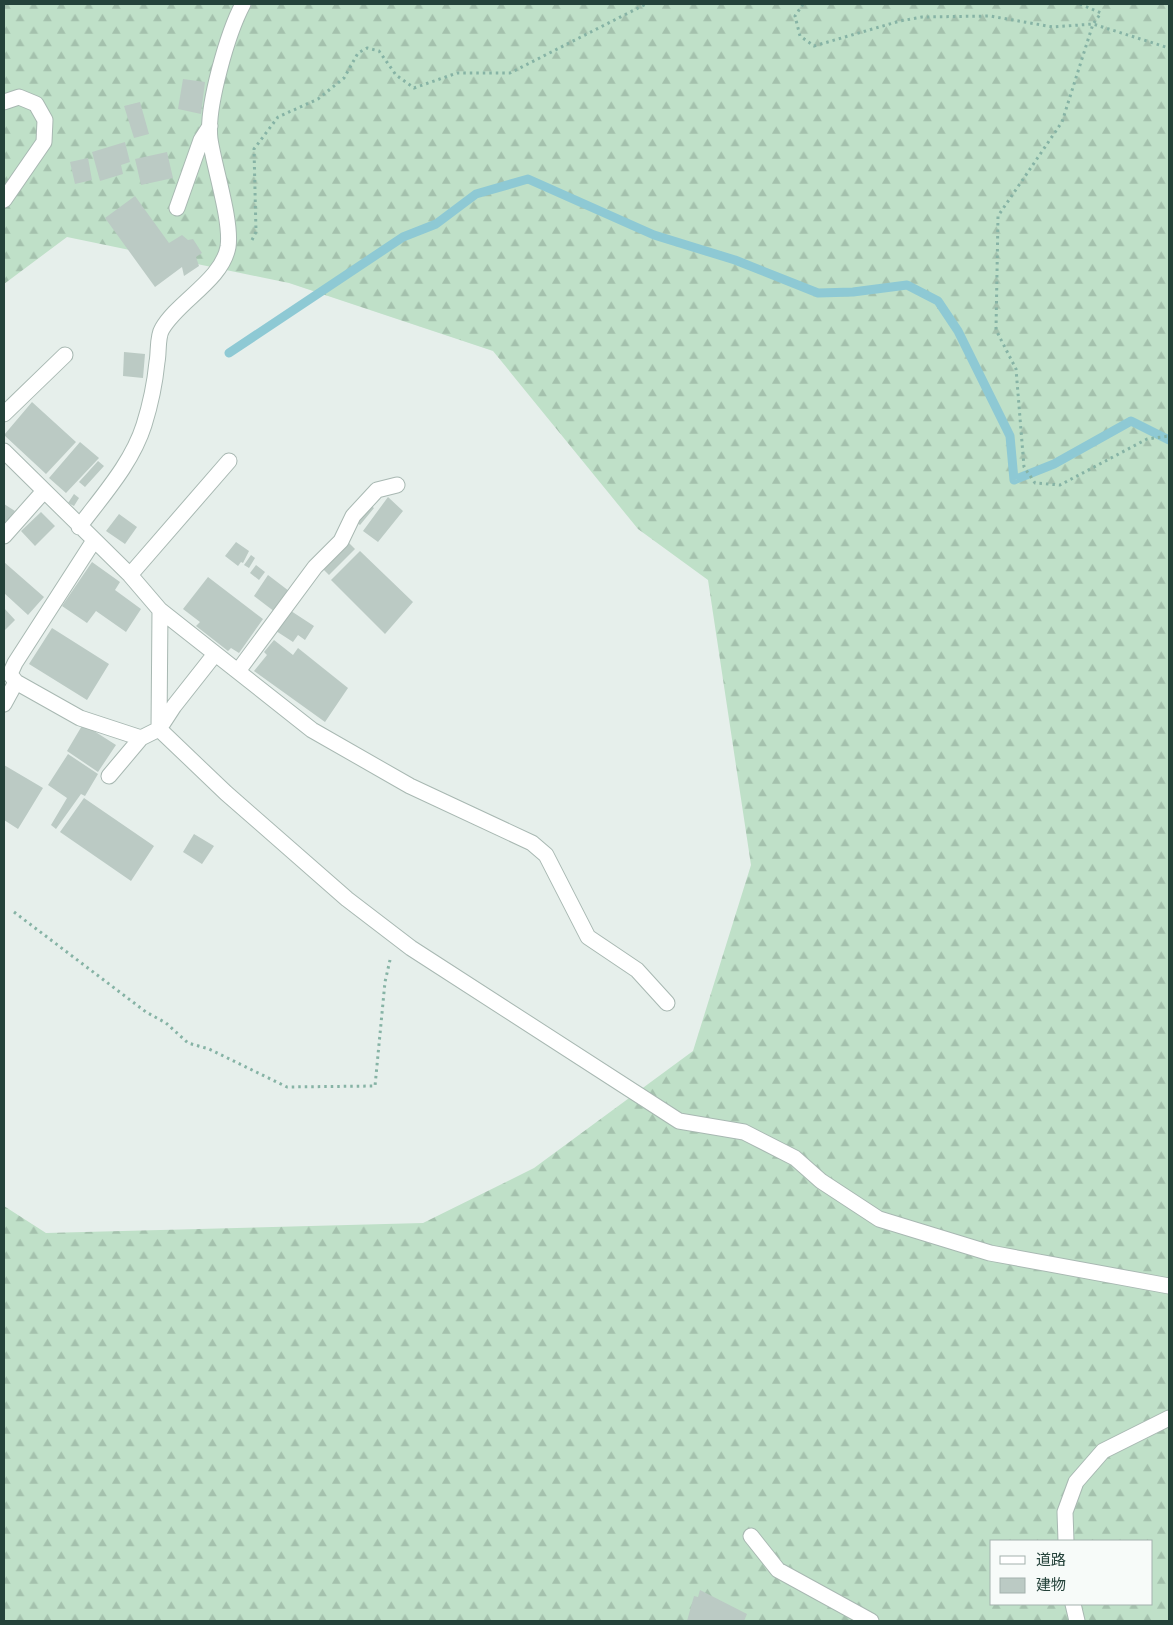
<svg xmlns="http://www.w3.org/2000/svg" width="1173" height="1625" font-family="Signika,'Noto Sans JP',sans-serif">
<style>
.forest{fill:url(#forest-firs);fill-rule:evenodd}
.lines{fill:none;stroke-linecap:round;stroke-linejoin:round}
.stream{stroke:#8ec9d4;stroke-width:9}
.building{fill:#bbcac4}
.minor-casing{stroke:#a8b8b2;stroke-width:17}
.path{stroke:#86b3a5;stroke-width:3;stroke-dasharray:2.5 4;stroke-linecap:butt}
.minor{stroke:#fff;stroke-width:15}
</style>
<defs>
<pattern id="forest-firs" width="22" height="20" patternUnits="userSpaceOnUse" patternTransform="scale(1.25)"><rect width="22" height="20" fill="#bfe0c8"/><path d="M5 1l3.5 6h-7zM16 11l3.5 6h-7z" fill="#a4c1ad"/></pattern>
</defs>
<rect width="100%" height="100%" fill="#e6efeb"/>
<path class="forest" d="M 4,4 L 1169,4 L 1169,1621 L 4,1621 L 4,1206 L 46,1233 L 423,1223 L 534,1168 L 693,1051 L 751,865 L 708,580 L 638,529 L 493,351 L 289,283 L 67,237 L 4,284 ZM 992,1541 L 1152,1541 L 1152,1604 L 992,1604 Z"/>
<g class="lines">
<path class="stream" d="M 229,353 L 403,237 L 436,224 L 476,194 L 528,179 L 654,235 L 735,260 L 818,293 L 853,292 L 907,285 L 938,301 L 958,331 L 1010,436 L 1014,480 L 1054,464 L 1131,421 L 1169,440"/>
</g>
<path class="building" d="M 183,79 L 205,82 L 201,114 L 178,109 Z
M 140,102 L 149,134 L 134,138 L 124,106 Z
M 125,142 L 130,162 L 121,165 L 123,174 L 100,181 L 92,152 Z
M 167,152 L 173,178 L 141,185 L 135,159 Z
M 88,158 L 92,180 L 75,184 L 70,162 Z
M 135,196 L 169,243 L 182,235 L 188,240 L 193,239 L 202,253 L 196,257 L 199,266 L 184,276 L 182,267 L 155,287 L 105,218 Z
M 124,352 L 145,354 L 143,378 L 123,376 Z
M 32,402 L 76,442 L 46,474 L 4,435 Z
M 80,442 L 99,458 L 66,493 L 49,478 Z
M 98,461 L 104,466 L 85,487 L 79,482 Z
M 74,494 L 79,498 L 74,506 L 68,503 Z
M 388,497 L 403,511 L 378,542 L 363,531 Z
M 4,504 L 15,511 L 4,526 Z
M 370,505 L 374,508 L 360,525 L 356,522 Z
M 41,512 L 55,526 L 35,546 L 21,531 Z
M 119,514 L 137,527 L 125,544 L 106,531 Z
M 347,541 L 355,549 L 329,575 L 322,568 Z
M 236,542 L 249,551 L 243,563 L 241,562 L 238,566 L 225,556 Z
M 360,551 L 413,602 L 385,634 L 331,580 Z
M 251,555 L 255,558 L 249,568 L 244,565 Z
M 4,562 L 44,597 L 28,615 L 4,593 Z
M 92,562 L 120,582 L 115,590 L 141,609 L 126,632 L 96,611 L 87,623 L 62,606 Z
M 256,565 L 265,572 L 259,580 L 250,573 Z
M 268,575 L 289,591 L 275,612 L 254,596 Z
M 208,577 L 263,619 L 239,653 L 231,648 L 228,651 L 196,626 L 200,622 L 183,609 Z
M 4,608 L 15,620 L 4,631 Z
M 291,611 L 314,626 L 305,640 L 298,635 L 293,642 L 276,631 Z
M 52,628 L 109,664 L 87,700 L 29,664 Z
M 274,640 L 293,655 L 298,648 L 348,688 L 325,722 L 254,671 L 267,655 L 264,652 Z
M 83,724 L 116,745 L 98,772 L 67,751 Z
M 68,754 L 98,774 L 85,796 L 81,794 L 56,829 L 51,825 L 67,798 L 48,785 Z
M 4,765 L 43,788 L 18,829 L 4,820 Z
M 84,798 L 154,846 L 131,881 L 60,832 Z
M 194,834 L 214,846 L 202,864 L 183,852 Z
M 700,1590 L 747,1614 L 744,1621 L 687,1621 L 694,1596 L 698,1597 Z"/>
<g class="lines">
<defs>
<path id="minor" d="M 4,102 L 19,97 L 36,104 L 45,120 L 44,142 L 4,200
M 177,208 L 201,140 L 210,126
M 4,414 L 65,355
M 4,451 L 130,575 L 160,610 L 159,729 L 226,793 L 347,899 L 411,948 L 679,1121 L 744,1132 L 795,1158 L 821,1181 L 879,1219 L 990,1253 L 1169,1286
M 79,527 C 103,495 132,463 144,425 C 150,406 155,382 157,362 C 159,353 157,337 162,329 C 178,301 222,280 228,247 C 232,221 214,167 210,139 C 206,107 228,32 243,4
M 4,536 L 44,491
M 93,542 L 15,663 L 10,674 L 16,682 L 80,718 L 141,738 L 159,729 L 174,706 L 215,654
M 130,575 L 229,461
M 160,610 L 312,730 L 410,786 L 532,843 L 546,855 L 588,937 L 637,970 L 667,1003
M 238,671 L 315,567 L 341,541 L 353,516 L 377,490 L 397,485
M 4,704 L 16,682
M 109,776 L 141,738
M 751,1536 L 778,1570 L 871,1621
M 1066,1541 L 1065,1512 L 1076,1482 L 1103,1451 L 1169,1418
M 1073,1604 L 1077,1621"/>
</defs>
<use href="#minor" class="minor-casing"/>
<path class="path" d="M 803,4 L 795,16 L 800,36 L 814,46 L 900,21 L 922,17 L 990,16 L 1053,27 L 1093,24 L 1169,48
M 1080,4 L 1101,13 L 1093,24 L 1062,122 L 998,216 L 996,330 L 1016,369 L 1024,467 L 1035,483 L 1060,485 L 1147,439 L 1169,436
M 252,240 L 256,232 L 254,149 L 278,117 L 318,99 L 344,78 L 358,53 L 367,48 L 379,51 L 396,75 L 414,88 L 457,73 L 510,73 L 646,4
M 14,912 L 146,1012 L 166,1023 L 188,1043 L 209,1049 L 287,1087 L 375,1086 L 385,982 L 390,960"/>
<use href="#minor" class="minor"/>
</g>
<rect width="1173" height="1625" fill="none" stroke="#24423a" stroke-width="10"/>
<rect x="990" y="1540" width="162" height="65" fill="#f7fbf9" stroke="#a3b1ad"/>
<rect x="1000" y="1556" width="25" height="8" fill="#ffffff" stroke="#a3b1ad"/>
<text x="1036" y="1565" font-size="15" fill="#24423a">道路</text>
<rect x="1000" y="1578" width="25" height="15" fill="#bbcac4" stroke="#a3b1ad"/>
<text x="1036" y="1590" font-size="15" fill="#24423a">建物</text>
</svg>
